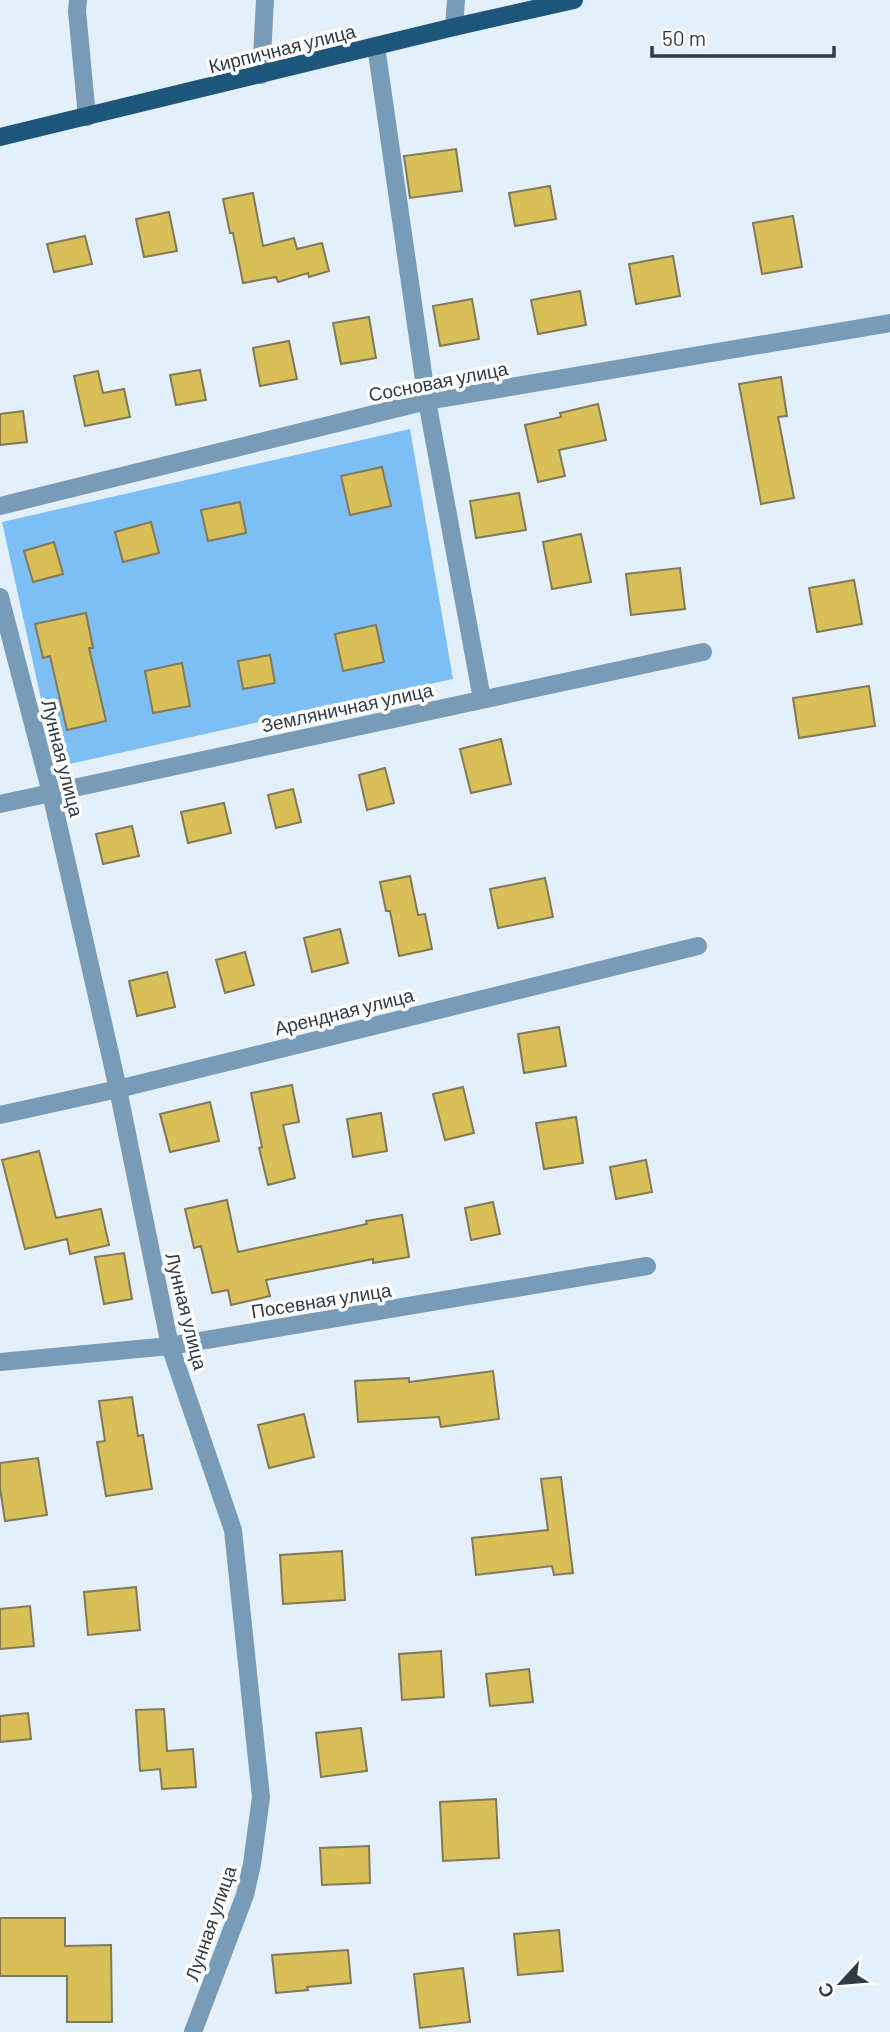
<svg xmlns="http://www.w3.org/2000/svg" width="890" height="2032" font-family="Barlow,sans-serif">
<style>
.forest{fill:#7dbff4}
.building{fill:#d8bf58;stroke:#817959;stroke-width:2}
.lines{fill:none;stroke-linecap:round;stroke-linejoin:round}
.minor{stroke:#789bb7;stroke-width:18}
.major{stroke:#1e557b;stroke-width:18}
.labels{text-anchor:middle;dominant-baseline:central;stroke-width:7;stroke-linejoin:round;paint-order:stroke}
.street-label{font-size:19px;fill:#2f3b45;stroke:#fff}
</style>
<rect width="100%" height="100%" fill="#e3eff9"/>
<path class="forest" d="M 410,429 L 453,679 L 56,767 L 2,522 Z"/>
<path class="building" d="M 456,149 L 462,191 L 410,198 L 404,156 Z
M 550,186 L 556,219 L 515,226 L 509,193 Z
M 253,193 L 263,246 L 294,238 L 297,249 L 322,243 L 329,271 L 309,277 L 308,273 L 278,282 L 276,277 L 243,283 L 233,233 L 230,233 L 223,199 Z
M 169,212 L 177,251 L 144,257 L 136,219 Z
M 793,216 L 802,267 L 762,274 L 753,223 Z
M 85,236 L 92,264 L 54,272 L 47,244 Z
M 673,256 L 680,296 L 636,304 L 629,264 Z
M 580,291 L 586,325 L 538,334 L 531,300 Z
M 472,299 L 479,339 L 440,346 L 433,306 Z
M 369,317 L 376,358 L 341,364 L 333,323 Z
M 289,341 L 297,379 L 260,386 L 253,348 Z
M 200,370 L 206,400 L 176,405 L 170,375 Z
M 98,371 L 103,393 L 124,389 L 130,417 L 85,426 L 74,376 Z
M 781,377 L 787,416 L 778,417 L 794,498 L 761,504 L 739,384 Z
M 598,404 L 606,440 L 559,450 L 565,476 L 538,482 L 525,425 L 561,417 L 560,413 Z
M 23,411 L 27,442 L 0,445 L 0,414 Z
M 382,467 L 391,506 L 350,515 L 341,476 Z
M 519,493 L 526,530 L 476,538 L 470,501 Z
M 240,502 L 246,533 L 208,541 L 201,510 Z
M 151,522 L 159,553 L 123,562 L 115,532 Z
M 581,534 L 591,582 L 552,589 L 543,542 Z
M 54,542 L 63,574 L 33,582 L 24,551 Z
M 680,568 L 685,609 L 631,615 L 626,574 Z
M 854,580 L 862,624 L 817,632 L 809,588 Z
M 86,613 L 93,648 L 89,648 L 106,721 L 67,730 L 50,656 L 43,658 L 35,624 Z
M 376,625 L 384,662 L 343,671 L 335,634 Z
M 270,655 L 275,683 L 243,689 L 238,661 Z
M 182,663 L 190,706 L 153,713 L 145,671 Z
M 869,686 L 875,726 L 799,738 L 793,698 Z
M 501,739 L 511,784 L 471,793 L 460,749 Z
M 385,768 L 394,803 L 367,810 L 359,775 Z
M 293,789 L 301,822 L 276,828 L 268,795 Z
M 224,803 L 231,833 L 188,843 L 181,812 Z
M 132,826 L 139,856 L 103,864 L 96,834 Z
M 410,876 L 418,915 L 425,914 L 432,949 L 399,956 L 390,911 L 386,911 L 380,882 Z
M 545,878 L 553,917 L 498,928 L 490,889 Z
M 340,929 L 348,963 L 312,972 L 304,938 Z
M 245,952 L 254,985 L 225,993 L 216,960 Z
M 167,972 L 175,1007 L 137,1016 L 129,981 Z
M 559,1027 L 566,1066 L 524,1073 L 518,1034 Z
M 292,1085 L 299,1122 L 283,1125 L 295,1178 L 268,1185 L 259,1148 L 262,1147 L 251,1093 Z
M 463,1087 L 474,1133 L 445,1140 L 433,1094 Z
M 210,1102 L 219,1141 L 170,1152 L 160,1114 Z
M 381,1113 L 387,1151 L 353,1157 L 347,1119 Z
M 576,1117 L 583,1163 L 544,1169 L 536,1123 Z
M 39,1151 L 56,1218 L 101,1209 L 109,1245 L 70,1254 L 67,1239 L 25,1249 L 2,1160 Z
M 646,1160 L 652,1192 L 616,1199 L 610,1167 Z
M 227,1200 L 238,1252 L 367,1224 L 366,1221 L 402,1215 L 409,1257 L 373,1263 L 373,1259 L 266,1280 L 270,1296 L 231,1305 L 228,1290 L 212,1293 L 201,1246 L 194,1248 L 185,1209 Z
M 493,1202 L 500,1234 L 471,1240 L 465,1208 Z
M 124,1253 L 132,1299 L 104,1304 L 95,1257 Z
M 493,1371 L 499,1419 L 441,1427 L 439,1417 L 358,1422 L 355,1381 L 409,1378 L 409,1382 Z
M 132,1397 L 138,1436 L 143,1435 L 152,1489 L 106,1496 L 97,1442 L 105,1441 L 99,1401 Z
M 304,1414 L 314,1457 L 269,1468 L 258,1425 Z
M 38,1458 L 47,1515 L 5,1521 L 0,1488 L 0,1463 Z
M 561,1477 L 573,1573 L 554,1575 L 552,1566 L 476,1575 L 472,1538 L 548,1530 L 541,1479 Z
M 342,1551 L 345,1600 L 283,1604 L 280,1555 Z
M 136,1587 L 140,1630 L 88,1635 L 84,1592 Z
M 30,1606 L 34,1646 L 0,1649 L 0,1609 Z
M 441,1651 L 444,1697 L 402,1700 L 399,1654 Z
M 529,1669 L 533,1702 L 490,1706 L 486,1674 Z
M 164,1709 L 167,1751 L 193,1749 L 196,1787 L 162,1789 L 160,1769 L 140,1771 L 136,1710 Z
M 28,1713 L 31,1739 L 0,1742 L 0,1716 Z
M 361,1728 L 367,1771 L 321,1777 L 316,1733 Z
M 496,1799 L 499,1858 L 443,1861 L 440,1802 Z
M 369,1846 L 370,1883 L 322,1885 L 320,1848 Z
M 0,1918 L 65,1918 L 65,1946 L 111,1945 L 112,2022 L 67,2022 L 67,1976 L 0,1976 Z
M 559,1930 L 563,1971 L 518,1975 L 514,1934 Z
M 348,1950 L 351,1983 L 307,1987 L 308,1990 L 276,1993 L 272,1955 Z
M 463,1968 L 470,2022 L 420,2028 L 414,1974 Z"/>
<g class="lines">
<path class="minor" d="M 78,0 L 77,11 L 87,117
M 454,27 L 456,0
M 376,46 L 427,401 L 482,699
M 261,75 L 265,0
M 0,506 L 427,401 L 890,323
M 0,597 L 51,793 L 118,1089 L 170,1346 L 233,1530 L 261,1797 L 252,1864 L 245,1895 L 193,2032
M 0,804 L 703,652
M 0,1115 L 118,1089 L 698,946
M 0,1362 L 170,1346 L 647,1266"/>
<path class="major" d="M 0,137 L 454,27 L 574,0"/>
</g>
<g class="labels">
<g class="street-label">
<text transform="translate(282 48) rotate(-14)">Кирпичная улица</text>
<text transform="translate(438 381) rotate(-11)">Сосновая улица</text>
<text transform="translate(347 707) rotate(-12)">Земляничная улица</text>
<text transform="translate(63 758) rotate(76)">Лунная улица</text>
<text transform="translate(344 1011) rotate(-14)">Арендная улица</text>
<text transform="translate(321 1300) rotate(-9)">Посевная улица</text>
<text transform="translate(187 1311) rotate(76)">Лунная улица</text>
<text transform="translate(210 1923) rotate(-71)">Лунная улица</text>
</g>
</g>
<g transform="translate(841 1983) rotate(244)" stroke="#ffffff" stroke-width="5" paint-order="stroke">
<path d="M0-5L12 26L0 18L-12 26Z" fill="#2f3b45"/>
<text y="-10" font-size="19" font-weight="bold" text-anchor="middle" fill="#2f3b45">С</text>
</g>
<path d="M652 46v10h182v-10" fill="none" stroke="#2f3b45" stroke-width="3.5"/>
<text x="662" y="46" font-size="21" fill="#2f3b45" stroke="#ffffff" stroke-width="5" paint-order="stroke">50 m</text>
</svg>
